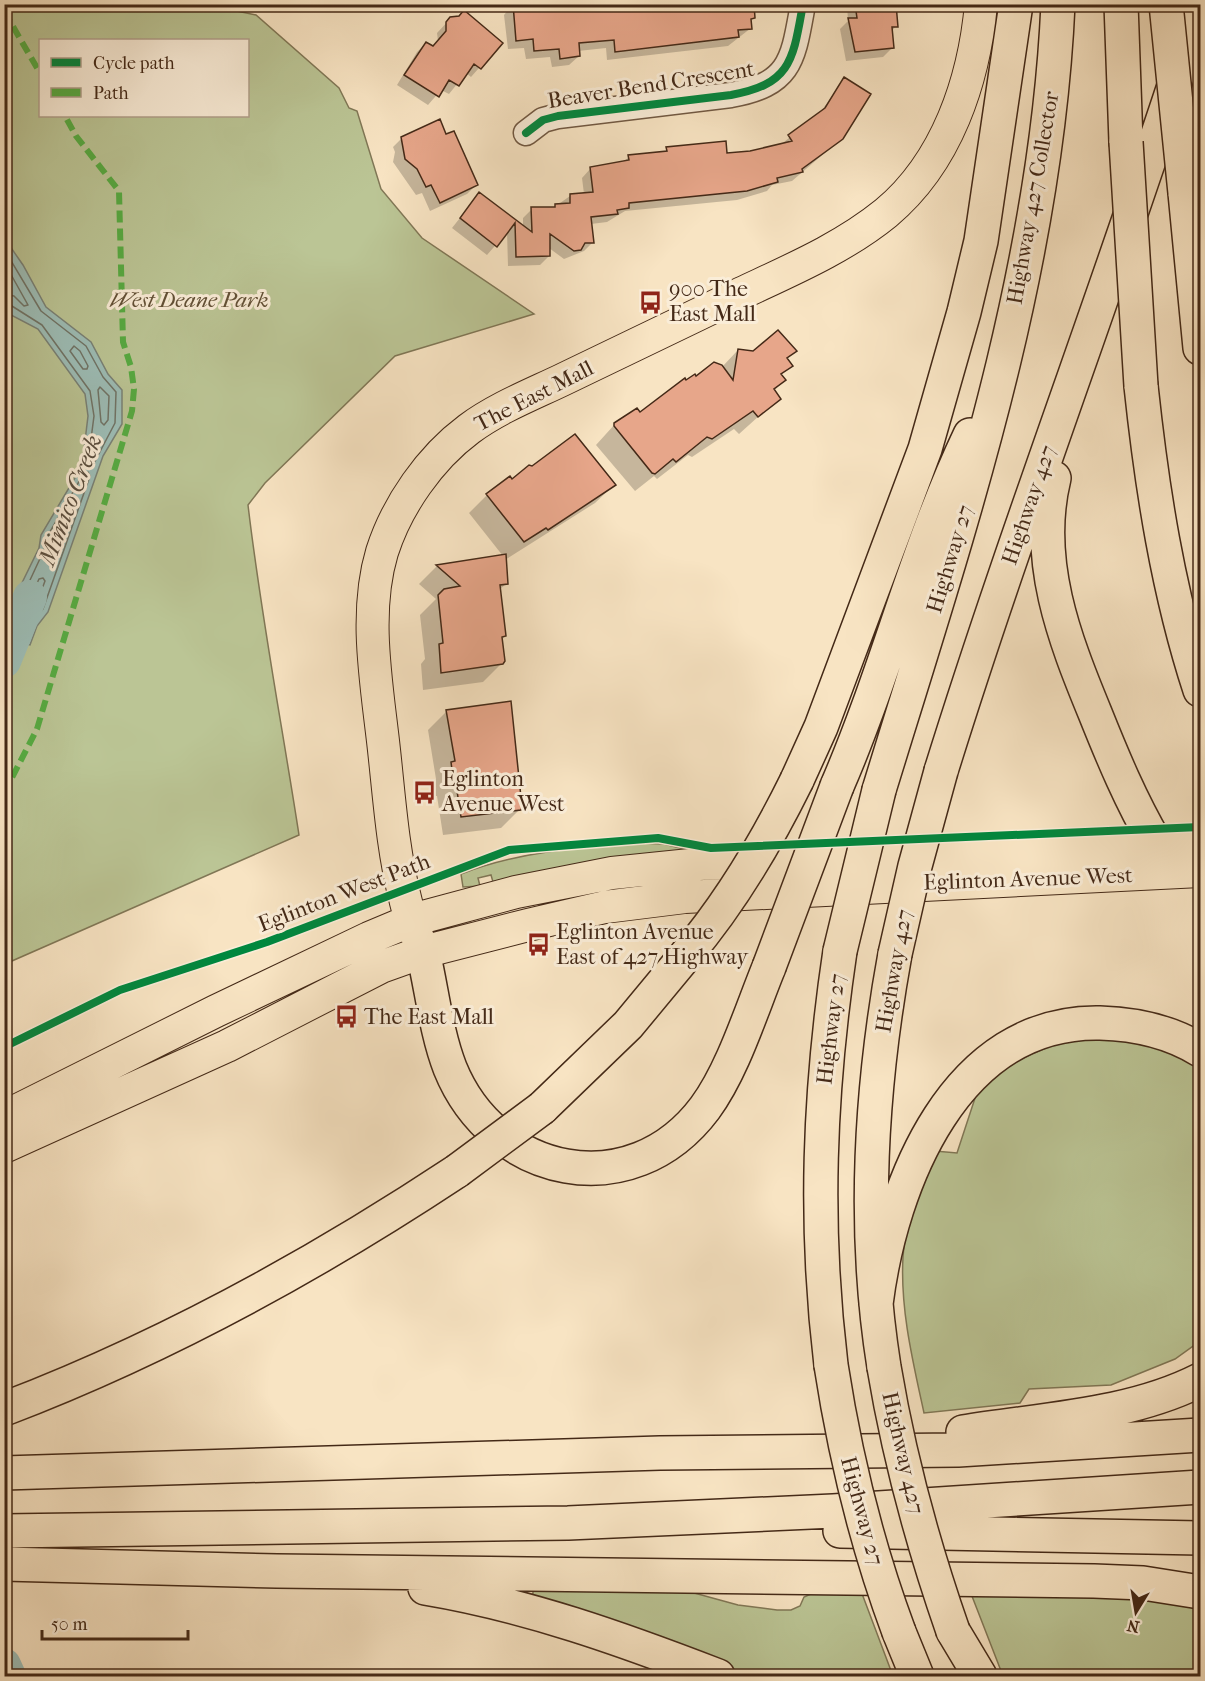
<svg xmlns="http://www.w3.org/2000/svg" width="1205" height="1681" font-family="'IM FELL French Canon',serif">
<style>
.green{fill:#bbc595;stroke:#807756;stroke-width:1.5;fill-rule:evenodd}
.water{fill:#9dbeb7;stroke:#798277;stroke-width:1.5}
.shadow{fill:#0003}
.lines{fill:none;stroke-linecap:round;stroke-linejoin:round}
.shore{stroke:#707467;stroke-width:1.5}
.river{stroke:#9dbeb7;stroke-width:34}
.building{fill:#e7a68a;stroke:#442917;stroke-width:1.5}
.minor-casing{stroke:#715842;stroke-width:27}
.major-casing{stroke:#442917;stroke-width:34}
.highway-casing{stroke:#442917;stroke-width:36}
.minor{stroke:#faedd8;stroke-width:24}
.major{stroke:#f8e4c3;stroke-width:32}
.highway{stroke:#f8e4c3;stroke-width:33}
.highway-bridge-casing{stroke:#442917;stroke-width:36;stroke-linecap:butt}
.highway-bridge{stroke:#f8e4c3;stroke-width:33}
.quiet{stroke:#56ab42;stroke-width:6;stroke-dasharray:12 6;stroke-linecap:butt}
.cycleway-casing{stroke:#faedd8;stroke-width:11}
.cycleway{stroke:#00873e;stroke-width:8}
.labels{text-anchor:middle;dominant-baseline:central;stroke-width:6;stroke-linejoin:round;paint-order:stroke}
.street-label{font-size:22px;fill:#442917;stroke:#faedd8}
.poi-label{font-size:22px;fill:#442917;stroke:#faedd8;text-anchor:start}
.park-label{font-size:22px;font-style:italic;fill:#625036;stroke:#faedd8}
.water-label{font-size:24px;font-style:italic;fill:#5a4e3f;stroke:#faedd8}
</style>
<rect width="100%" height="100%" fill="#f8e4c3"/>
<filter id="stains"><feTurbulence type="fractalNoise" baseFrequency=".00333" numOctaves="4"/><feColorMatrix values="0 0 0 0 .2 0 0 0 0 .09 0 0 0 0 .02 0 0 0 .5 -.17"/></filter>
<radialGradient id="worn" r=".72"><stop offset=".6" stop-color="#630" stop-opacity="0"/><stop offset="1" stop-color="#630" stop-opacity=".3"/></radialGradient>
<path class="green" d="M 203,4 L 256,15 L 339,88 L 349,108 L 357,111 L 381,189 L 422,238 L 534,314 L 395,356 L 265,483 L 248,505 C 261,616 282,725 299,835 L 5,964 L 5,5 ZM 40,40 L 248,40 L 248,116 L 40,116 Z
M 639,843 L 664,844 L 696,852 L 493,882 L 491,875 L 478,878 L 480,886 L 463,887 L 461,874 C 518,852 578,847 639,843 Z
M 1104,1036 L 1166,1047 L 1200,1067 L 1200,1341 L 1175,1359 L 1111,1385 L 1029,1389 L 1020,1403 L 924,1413 C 913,1362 900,1309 903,1257 C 905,1220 922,1185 935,1151 L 957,1153 L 979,1086 L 1005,1066 L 1066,1039 Z
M 534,1586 L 676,1588 L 738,1605 L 777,1610 L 791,1610 L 800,1606 L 804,1597 L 820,1590 L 861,1591 L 893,1676 L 745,1676 L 695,1654 L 532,1599 Z
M 970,1591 L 1100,1594 L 1200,1604 L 1200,1676 L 1003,1676 Z"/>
<path class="water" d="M 5,239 L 23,265 L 46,307 L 91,342 L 108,374 L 122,390 L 122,424 L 103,456 L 48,612 L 37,626 L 30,645 L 6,640 L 18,591 L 39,548 L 41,535 L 82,466 L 88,416 L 85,394 L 38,329 L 11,315 L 5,303 Z"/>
<path class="shadow" d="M 513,4 L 752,4 L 753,17 L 750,21 L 751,28 L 728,46 L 607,60 L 606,48 L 578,51 L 579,56 L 569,65 L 552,67 L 550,57 L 526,59 L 524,48 L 508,49 L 504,15 Z
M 847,4 L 903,4 L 895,15 L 896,26 L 891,32 L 892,48 L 883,57 L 846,61 L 840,29 L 848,21 Z
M 451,18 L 501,43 L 471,77 L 466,73 L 449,94 L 441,90 L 428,105 L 397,85 L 417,52 L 426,43 L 433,48 L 438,41 L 437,33 Z
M 845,79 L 842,138 L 792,181 L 772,185 L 767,191 L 737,200 L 625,211 L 607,222 L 591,224 L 593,242 L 584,251 L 564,259 L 549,248 L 549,256 L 540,265 L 508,266 L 507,232 L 487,255 L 452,228 L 479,194 L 523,228 L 523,218 L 532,209 L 553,208 L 570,196 L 584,194 L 582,178 L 591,168 L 623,162 L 629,157 L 663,153 L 667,149 L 726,155 L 779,146 L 819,114 Z
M 446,136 L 476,185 L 467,194 L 430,211 L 422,193 L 416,195 L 393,162 L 395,152 L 393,147 L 402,138 Z
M 779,332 L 795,351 L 786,359 L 791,366 L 781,375 L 784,380 L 774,391 L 779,398 L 739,434 L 734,429 L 692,457 L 688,455 L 657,479 L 654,476 L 635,491 L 596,445 L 615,424 L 640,414 L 686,382 L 722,367 L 738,350 L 753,352 Z
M 577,437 L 614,485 L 595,503 L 505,560 L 506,584 L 499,590 L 505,636 L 501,640 L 502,663 L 483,682 L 423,690 L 421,664 L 425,659 L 420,615 L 436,599 L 419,584 L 437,566 L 503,556 L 469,513 L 487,495 Z
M 447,711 L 520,809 L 501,828 L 443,835 L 437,796 L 435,796 L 433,782 L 436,779 L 428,730 Z"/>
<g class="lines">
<path class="shore" d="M 4,249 L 41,311 L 86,346 L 103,377 L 116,392 L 115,423 L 93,465 L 88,462 L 94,416 L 90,391 L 42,325 L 4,301
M 4,262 L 28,305 L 24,306 L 14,296 L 4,294
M 74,346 L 80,351 L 88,366 L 87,369 L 83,369 L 70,351 Z
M 100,387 L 109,396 L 108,420 L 104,425 L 101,422 L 98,390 Z
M 88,472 L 90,476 L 43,609 L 31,624 L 26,637 L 16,636 L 14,633 L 24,593 L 44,550 L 47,537 L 84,473 Z
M 43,578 L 45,581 L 36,605 L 30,609 L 31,596 L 39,579 Z"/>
<path class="river" d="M 4,661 L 30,597
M 4,1665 L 9,1676"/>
</g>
<path class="building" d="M 513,4 L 754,4 L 755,18 L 751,19 L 752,29 L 738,30 L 739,37 L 615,52 L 614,40 L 579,43 L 580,56 L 560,59 L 559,49 L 534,51 L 533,39 L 516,41 Z
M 855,4 L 896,4 L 898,27 L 892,27 L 894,48 L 855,52 L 848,18 L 857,18 Z
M 464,10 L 503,43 L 481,69 L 474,64 L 459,86 L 449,80 L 439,97 L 404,75 L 426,42 L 433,46 L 446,31 L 446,22 L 450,17 L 459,16 Z
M 844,77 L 871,94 L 843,139 L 802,169 L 803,172 L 777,178 L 778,182 L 747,191 L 629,203 L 629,208 L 617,210 L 618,214 L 591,217 L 594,243 L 585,243 L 581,250 L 574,251 L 550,234 L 550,256 L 516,257 L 515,223 L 497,247 L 460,218 L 479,192 L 532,232 L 531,207 L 555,207 L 555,204 L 570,203 L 570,194 L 593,192 L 590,167 L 629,160 L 628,155 L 667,151 L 666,147 L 726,141 L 727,153 L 750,151 L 792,141 L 788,135 L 825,108 Z
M 440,119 L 446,134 L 454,131 L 478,185 L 440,203 L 431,185 L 426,187 L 417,169 L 405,159 L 401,137 Z
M 778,330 L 797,351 L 787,358 L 793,366 L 781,374 L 786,380 L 774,389 L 781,399 L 758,417 L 753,411 L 712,439 L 707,437 L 676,462 L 673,459 L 655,474 L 652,473 L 614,426 L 614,423 L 637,408 L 640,412 L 685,378 L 686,380 L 695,374 L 696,376 L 714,362 L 722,365 L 733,380 L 738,349 L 753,351 Z
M 575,434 L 616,485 L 548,530 L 546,528 L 524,542 L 486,494 L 510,476 L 512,479 L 529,465 L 532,466 Z
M 506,554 L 508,584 L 500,585 L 506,636 L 502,637 L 505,661 L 503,664 L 441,673 L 439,644 L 443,643 L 438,595 L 444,589 L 460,586 L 436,565 Z
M 511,701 L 522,807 L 521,810 L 461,817 L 455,778 L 453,778 L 451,762 L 455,761 L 446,710 Z"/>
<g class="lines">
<defs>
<path id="minor" d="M 526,133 L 543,120 L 558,116 L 731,95 C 792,84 793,59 803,4"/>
<path id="major" d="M 423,952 C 417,935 409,917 405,898 C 392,847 389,793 383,741 C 376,680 364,612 382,552 C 397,505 430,458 469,429 C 497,408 533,394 564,379 C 624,350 683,322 742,293 C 791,270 843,248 886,213 C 947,162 974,81 981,4
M 4,1117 L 216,1011 L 369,938 L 412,920 L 516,892 L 612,873 L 700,864 L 1200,841
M 4,1147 L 227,1046 L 381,967 L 423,952 L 528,925 L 605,907 L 685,897 L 1200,871"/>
<path id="highway" d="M 1121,4 L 1126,142
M 1185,193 L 1200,348
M 1141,386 C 1152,489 1168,592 1200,690
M 1054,478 C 1034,560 1064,638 1095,713 C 1113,758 1131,801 1155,842
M 941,771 C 1021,514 1119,262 1200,6
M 797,780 L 821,727 L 925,449 L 964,312 L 981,241 L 1016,4
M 837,786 C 887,671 916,548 970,435
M 879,790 C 958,533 1046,275 1058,4
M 423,952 C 432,990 436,1032 450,1068 C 494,1177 631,1207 705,1108 C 733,1070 751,1011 769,967
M 542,1108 L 628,1025 L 686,955
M 876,1304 C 891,1184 955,1020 1100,1023 C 1135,1024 1171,1032 1200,1050
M 831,1365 C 814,1224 819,1092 840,951
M 884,1367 C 862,1229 870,1091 895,954
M 4,1409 C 164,1348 315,1265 457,1171
M 963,1432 C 1042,1419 1129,1416 1200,1380
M 4,1473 L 660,1453 L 958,1450 L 1200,1435
M 4,1531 L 568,1523 L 833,1511 L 1200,1487
M 840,1531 L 1200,1538
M 4,1564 L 277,1571 L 1094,1581 L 1143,1583 L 1200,1592
M 425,1588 C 527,1605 622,1639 718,1676
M 953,1631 L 980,1676
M 899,1632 L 917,1676"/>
</defs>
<use href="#minor" class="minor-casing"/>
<use href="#major" class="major-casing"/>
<use href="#highway" class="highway-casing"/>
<use href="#minor" class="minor"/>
<use href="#major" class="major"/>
<use href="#highway" class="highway"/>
<defs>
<path id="highway-bridge" d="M 1166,4 L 1185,193
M 1126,142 L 1141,386
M 840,951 L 879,790
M 895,954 L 915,866 L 941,771
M 686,955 C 731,902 766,843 797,780
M 769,967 L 837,786
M 457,1171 L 542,1108
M 831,1365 C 845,1456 867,1546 899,1632
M 884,1367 C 899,1457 923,1545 953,1631"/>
</defs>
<use href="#highway-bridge" class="highway-bridge-casing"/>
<use href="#highway-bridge" class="highway-bridge"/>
<path class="quiet" d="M 4,11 L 40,73
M 4,793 L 37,729 L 132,411 L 134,389 L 131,367 L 123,342 L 119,191 L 76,136 L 65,116"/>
<defs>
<path id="cycleway" d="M 526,133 L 543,120 L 558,116 L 731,95 C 792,84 793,59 803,4
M 4,1047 L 120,990 L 267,942 L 509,850 L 658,838 L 711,848 L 1200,827"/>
</defs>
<use href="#cycleway" class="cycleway-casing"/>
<use href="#cycleway" class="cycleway"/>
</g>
<defs>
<symbol id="bus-bare" viewBox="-9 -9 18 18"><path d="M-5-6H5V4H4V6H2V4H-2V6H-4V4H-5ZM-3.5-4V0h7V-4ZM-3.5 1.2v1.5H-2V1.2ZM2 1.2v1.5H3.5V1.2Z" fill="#8f2418" stroke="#faedd8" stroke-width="2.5" paint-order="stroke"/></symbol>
</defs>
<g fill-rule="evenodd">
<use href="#bus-bare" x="634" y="286" width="33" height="33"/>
<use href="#bus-bare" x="408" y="776" width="33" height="33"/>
<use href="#bus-bare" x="522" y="928" width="33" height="33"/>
<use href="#bus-bare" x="330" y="1000" width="33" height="33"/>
</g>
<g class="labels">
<g class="street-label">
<text transform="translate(651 85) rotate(-9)">Beaver Bend Crescent</text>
<text transform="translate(1033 198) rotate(-80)">Highway 427 Collector</text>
<text transform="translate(534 396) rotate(-27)">The East Mall</text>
<text transform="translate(1029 505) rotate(-71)">Highway 427</text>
<text transform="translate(950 559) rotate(-73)">Highway 27</text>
<text transform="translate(1028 879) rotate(-2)">Eglinton Avenue West</text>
<text transform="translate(344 893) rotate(-21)">Eglinton West Path</text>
<text transform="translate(894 971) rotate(-80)">Highway 427</text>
<text transform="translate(831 1029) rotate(-83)">Highway 27</text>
<text transform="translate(903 1453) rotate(77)">Highway 427</text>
<text transform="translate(862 1511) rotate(75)">Highway 27</text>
</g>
<g class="poi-label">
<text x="669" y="289">900 The<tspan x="669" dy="25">East Mall</tspan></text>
<text x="442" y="779">Eglinton<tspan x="442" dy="25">Avenue West</tspan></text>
<text x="556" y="932">Eglinton Avenue<tspan x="556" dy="25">East of 427 Highway</tspan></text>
<text x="364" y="1017">The East Mall</text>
</g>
<g class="park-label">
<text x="189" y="300">West Deane Park</text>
</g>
<g class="water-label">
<text transform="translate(70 500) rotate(-69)">Mimico Creek</text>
</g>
</g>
<rect width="1205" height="1681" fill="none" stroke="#f8e4c3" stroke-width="24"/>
<rect x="6" y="6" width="1193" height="1669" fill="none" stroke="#442917" stroke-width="3"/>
<rect x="12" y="12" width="1181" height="1657" fill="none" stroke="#442917" stroke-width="1.5"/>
<rect x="39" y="39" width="210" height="78" fill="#faedd8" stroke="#b19f8b" stroke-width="1.5"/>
<rect x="51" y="58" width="30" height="9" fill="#00873e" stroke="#b19f8b" stroke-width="1.5"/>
<text x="93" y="69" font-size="18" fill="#442917">Cycle path</text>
<rect x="51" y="88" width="30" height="9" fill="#56ab42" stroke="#b19f8b" stroke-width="1.5"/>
<text x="93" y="99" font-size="18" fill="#442917">Path</text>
<g transform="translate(1136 1612) rotate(191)" stroke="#faedd8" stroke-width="4.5" paint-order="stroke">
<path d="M0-4.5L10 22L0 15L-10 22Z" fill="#442917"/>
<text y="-9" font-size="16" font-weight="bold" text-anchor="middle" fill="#442917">N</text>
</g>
<path d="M42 1630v9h146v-9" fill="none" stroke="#442917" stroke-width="3"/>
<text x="51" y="1630" font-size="18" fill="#442917" stroke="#faedd8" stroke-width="4.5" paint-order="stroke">50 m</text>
<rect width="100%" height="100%" filter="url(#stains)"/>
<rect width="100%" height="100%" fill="url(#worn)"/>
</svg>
